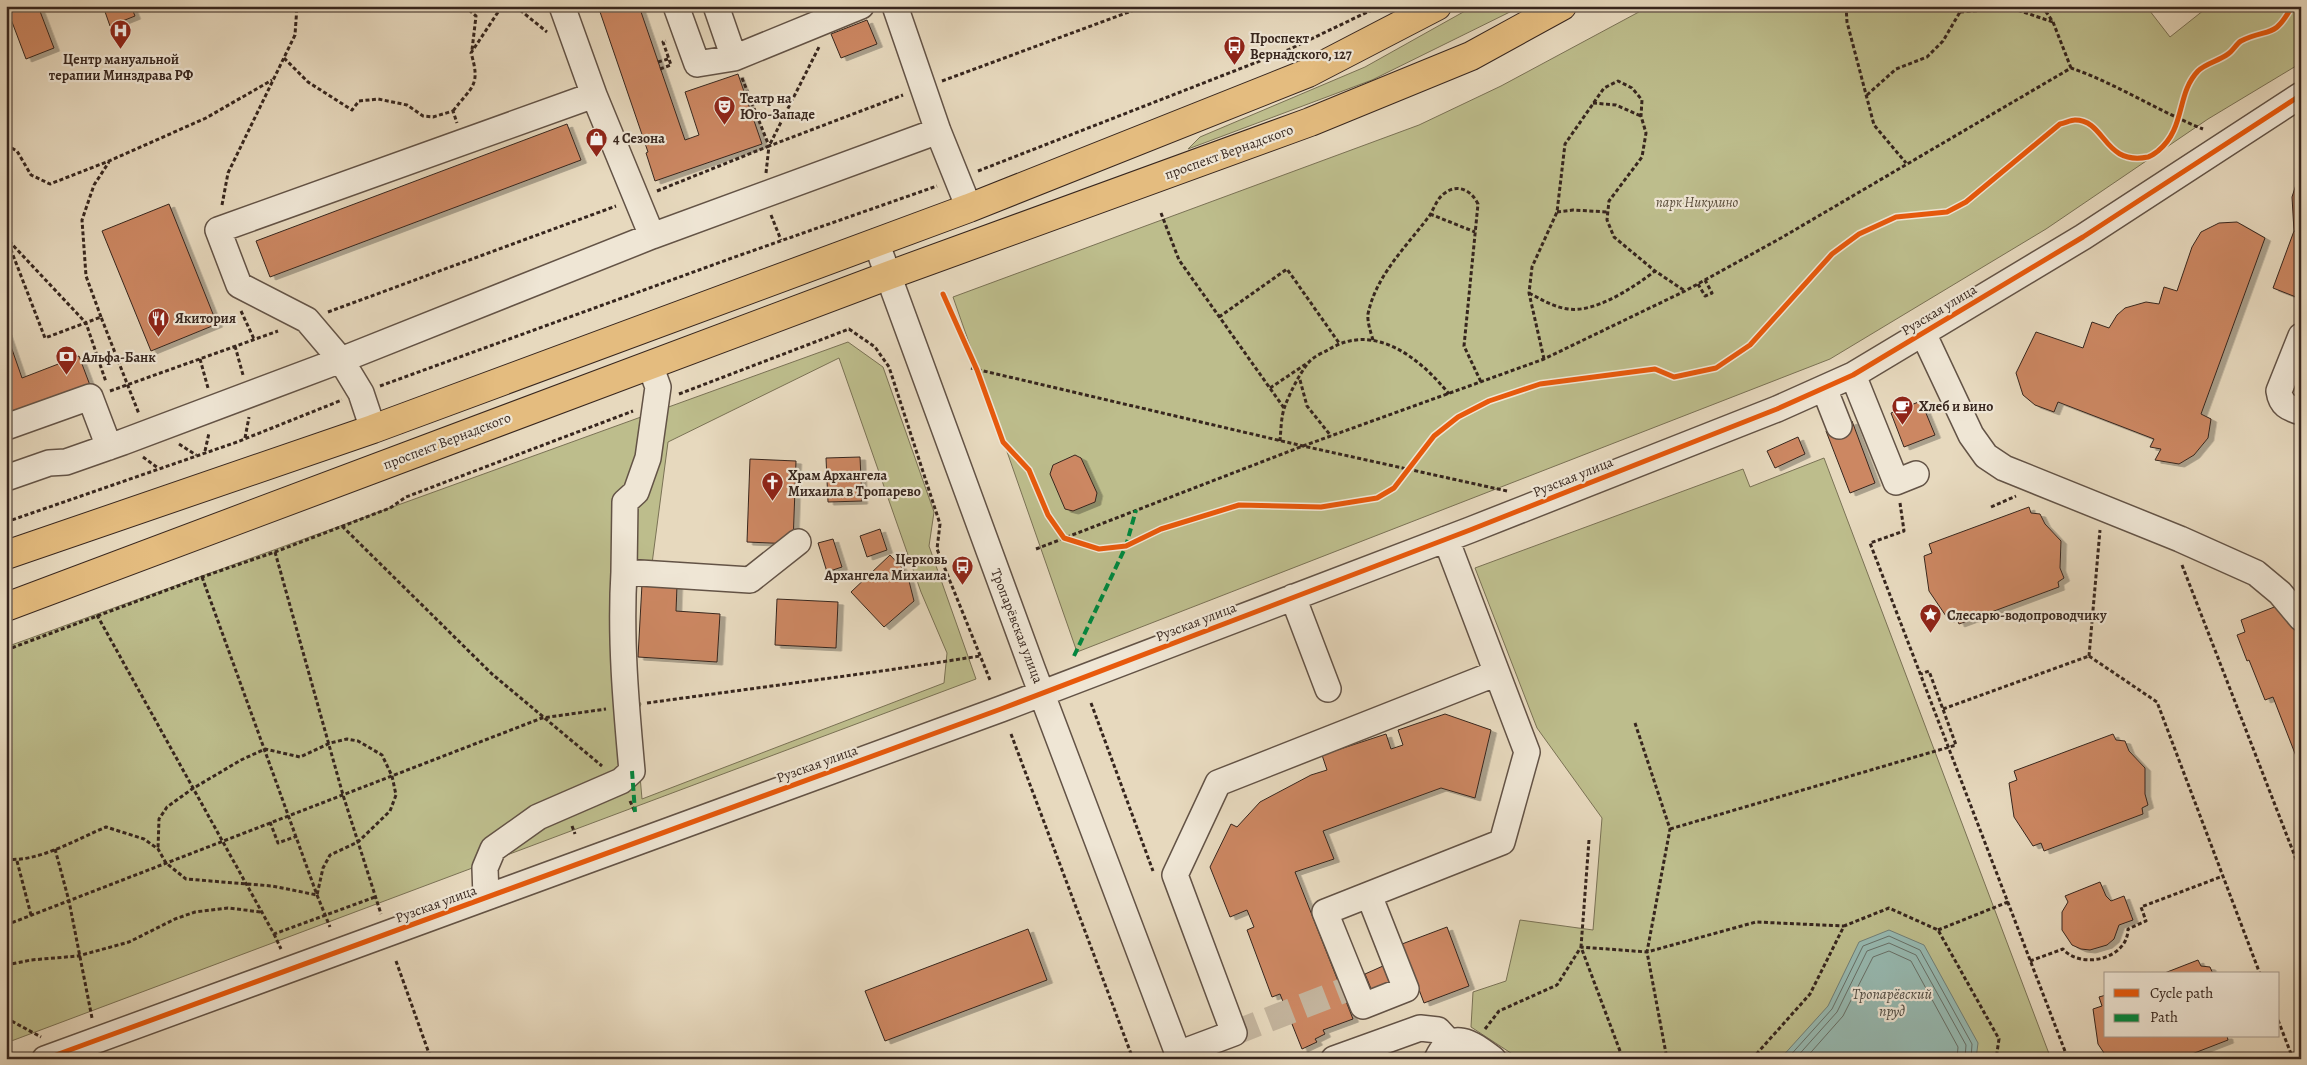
<svg xmlns="http://www.w3.org/2000/svg" width="2307" height="1065" font-family="Alegreya,serif">
<style>
.green{fill:#bdbd8c;stroke:#7a7255;fill-rule:evenodd}
.water{fill:#97bab2;stroke:#717f77}
.lines{fill:none;stroke-linecap:round;stroke-linejoin:round}
.shore{stroke:#677068;stroke-width:1}
.building{fill:#cc8762;stroke:#37261e;filter:url(#shadow)}
.minor-tunnel{stroke:#c4b59e;stroke-width:25;stroke-dasharray:25 12;stroke-linecap:butt}
.minor-casing{stroke:#635346;stroke-width:28}
.major-casing{stroke:#37261e;stroke-width:30}
.path{stroke:#37261e;stroke-width:3;stroke-dasharray:4 2.5;stroke-linecap:butt}
.minor{stroke:#efe6d5;stroke-width:25}
.major{stroke:#e4bc7f;stroke-width:28}
.quiet{stroke:#00873e;stroke-width:4;stroke-dasharray:8 4;stroke-linecap:butt}
.cycleway-casing{stroke:#efe6d5;stroke-width:8}
.cycleway{stroke:#e8590c;stroke-width:5}
.labels{text-anchor:middle;dominant-baseline:central;stroke-width:4.5;stroke-linejoin:round;paint-order:stroke}
.poi-label{font-size:14px;font-weight:bold;fill:#37261e;stroke:#efe6d5;text-anchor:start}
.street-label{font-size:14px;fill:#37261e;stroke:#efe6d5}
.park-label{font-size:14px;font-style:italic;fill:#584c3a;stroke:#efe6d5}
.water-label{font-size:15px;font-style:italic;fill:#4f4b43;stroke:#efe6d5}
</style>
<defs>
<filter id="shadow"><feDropShadow dx="5.5" dy="3" stdDeviation="0" flood-color="#0004"/></filter>
</defs>
<rect width="100%" height="100%" fill="#e7d9be"/>
<filter id="stains"><feTurbulence type="fractalNoise" baseFrequency=".004" numOctaves="4"/><feColorMatrix values="0 0 0 0 .2 0 0 0 0 .09 0 0 0 0 .02 0 0 0 .5 -.17"/></filter>
<radialGradient id="worn" r=".72"><stop offset=".6" stop-color="#630" stop-opacity="0"/><stop offset="1" stop-color="#630" stop-opacity=".3"/></radialGradient>
<path class="green" d="M 1474,6 L 1522,6 L 1372,80 L 1188,149 L 1200,137 L 1365,67 Z
M 1650,6 L 2146,6 L 2170,37 L 2209,6 L 2301,6 L 2301,63 L 2208,119 L 2046,229 L 1830,359 L 1077,652 L 953,297 L 1419,125 L 1501,86 Z
M 848,342 L 883,367 L 934,512 L 929,546 L 976,679 L 6,1043 L 6,647 ZM 839,358 L 921,592 L 947,653 L 944,683 L 642,799 L 635,718 L 641,704 L 633,692 L 626,594 L 650,579 L 668,442 Z
M 1824,458 L 2051,1059 L 1520,1059 L 1471,1027 L 1473,992 L 1506,981 L 1520,920 L 1593,930 L 1602,818 L 1537,728 L 1475,568 L 1743,469 L 1750,487 Z"/>
<path class="water" d="M 1889,930 L 1924,945 L 1978,1043 L 1976,1059 L 1780,1059 L 1828,1006 L 1859,942 Z"/>
<g class="lines">
<path class="shore" d="M 1787,1059 L 1832,1009 L 1863,946 L 1889,936 L 1920,950 L 1972,1044 L 1971,1059
M 1795,1059 L 1837,1012 L 1867,951 L 1889,943 L 1916,955 L 1966,1045 L 1965,1059
M 1805,1059 L 1843,1016 L 1873,957 L 1889,951 L 1911,961 L 1958,1047 L 1957,1059"/>
</g>
<path class="building" d="M 6,6 L 38,6 L 54,48 L 26,59 Z
M 103,6 L 131,6 L 135,16 L 110,26 Z
M 598,6 L 639,6 L 685,140 L 699,135 L 685,92 L 738,74 L 762,144 L 655,181 L 646,153 L 648,152 Z
M 867,20 L 877,44 L 841,58 L 831,34 Z
M 567,124 L 581,160 L 270,277 L 256,241 Z
M 2301,169 L 2301,233 L 2294,231 L 2292,197 Z
M 169,204 L 217,324 L 151,351 L 102,231 Z
M 2237,222 L 2265,238 L 2201,414 L 2211,419 L 2208,438 L 2194,455 L 2179,464 L 2155,460 L 2161,449 L 2150,447 L 2154,439 L 2058,402 L 2054,412 L 2035,405 L 2023,395 L 2016,373 L 2036,332 L 2083,348 L 2092,322 L 2109,328 L 2117,315 L 2125,308 L 2146,302 L 2159,304 L 2164,287 L 2177,291 L 2192,247 L 2201,232 L 2219,223 Z
M 2294,231 L 2301,233 L 2301,299 L 2273,288 Z
M 6,332 L 22,378 L 79,356 L 91,388 L 12,417 L 6,401 Z
M 1921,401 L 1935,435 L 1904,447 L 1891,413 Z
M 1852,421 L 1875,483 L 1850,493 L 1826,431 Z
M 1798,437 L 1805,454 L 1775,468 L 1767,451 Z
M 1075,455 L 1081,458 L 1097,493 L 1095,502 L 1073,511 L 1065,509 L 1050,474 L 1053,465 Z
M 860,457 L 862,501 L 828,502 L 826,458 Z
M 750,459 L 796,461 L 793,544 L 747,542 Z
M 2029,507 L 2031,513 L 2040,514 L 2045,524 L 2061,541 L 2060,568 L 2064,578 L 2058,582 L 2059,587 L 1959,624 L 1956,617 L 1948,619 L 1929,591 L 1924,556 L 1932,553 L 1929,544 Z
M 880,529 L 887,550 L 867,557 L 860,536 Z
M 833,539 L 842,567 L 827,572 L 818,543 Z
M 890,555 L 907,573 L 914,601 L 884,627 L 851,592 Z
M 642,584 L 677,586 L 676,611 L 720,614 L 717,662 L 638,657 Z
M 777,599 L 838,602 L 836,648 L 775,645 Z
M 2282,604 L 2294,616 L 2301,633 L 2301,769 L 2273,697 L 2265,700 L 2249,660 L 2247,661 L 2237,635 L 2245,632 L 2241,620 Z
M 1445,714 L 1491,730 L 1475,798 L 1441,788 L 1323,831 L 1334,859 L 1295,872 L 1353,1019 L 1323,1030 L 1325,1034 L 1315,1039 L 1317,1042 L 1302,1049 L 1280,994 L 1272,997 L 1247,930 L 1254,927 L 1247,910 L 1230,917 L 1210,867 L 1231,824 L 1237,827 L 1260,802 L 1311,775 L 1327,770 L 1322,755 L 1386,734 L 1391,749 L 1403,745 L 1398,730 Z
M 2113,734 L 2116,740 L 2125,741 L 2129,751 L 2145,768 L 2145,794 L 2148,805 L 2142,808 L 2143,814 L 2044,851 L 2041,843 L 2033,846 L 2014,817 L 2009,783 L 2017,780 L 2014,771 Z
M 2100,882 L 2106,896 L 2111,901 L 2124,896 L 2133,920 L 2119,925 L 2114,939 L 2107,945 L 2090,950 L 2081,949 L 2072,945 L 2062,930 L 2062,912 L 2068,902 L 2065,896 Z
M 1447,927 L 1469,986 L 1424,1003 L 1402,944 Z
M 1028,929 L 1047,980 L 885,1041 L 865,991 Z
M 2198,960 L 2201,966 L 2210,967 L 2213,974 L 2162,974 Z
M 1383,966 L 1390,983 L 1372,991 L 1365,974 Z
M 2106,995 L 2106,1036 L 2227,1036 L 2228,1040 L 2179,1059 L 2108,1059 L 2098,1044 L 2093,1009 L 2102,1006 L 2099,997 Z"/>
<g class="lines">
<path class="minor-tunnel" d="M 1234,1033 L 1355,986"/>
<defs>
<path id="minor" d="M 562,6 L 594,95 L 652,236
M 676,6 L 697,64 L 734,58 L 861,6
M 716,6 L 734,58
M 895,6 L 938,131 L 969,208
M 876,242 L 1032,668 L 1180,1059
M 1923,333 L 1971,435 L 1986,456 L 2004,468 L 2180,539 L 2256,573 L 2280,593 L 2301,618
M 2301,336 L 2279,391 C 2281,405 2288,408 2301,412
M 650,365 L 658,387 L 648,458 L 636,492 L 625,502 L 624,572 L 750,580 L 798,542
M 1853,375 L 1896,482 L 1916,474
M 1824,388 L 1839,426
M 6,427 L 90,397 L 109,447
M 373,429 L 361,393 L 341,360 L 307,320 L 239,285 L 218,230 L 594,95
M 6,478 L 49,463 L 66,462 L 123,442 L 341,360 L 652,236 L 938,131
M 1293,597 L 1328,689
M 1369,895 L 1406,989 L 1363,1006 L 1325,912 L 1502,842 L 1527,752 L 1446,539
M 486,897 L 485,868 L 493,849 L 538,817 L 621,781 L 632,771 C 626,705 620,638 624,572
M 1178,1054 L 1234,1033 L 1175,875 L 1218,783 L 1497,673
M 45,1059 L 1001,709 L 1470,530 L 1777,409 L 1853,375 L 2083,237 L 2301,95
M 1334,1059 L 1420,1028 L 1438,1030 L 1450,1043
M 1437,1059 C 1452,1027 1473,1044 1493,1059"/>
<path id="major" d="M 6,555 L 373,429 L 969,208 L 1308,73 L 1437,6
M 6,607 L 887,276 L 1310,122 L 1471,56 L 1562,6"/>
</defs>
<use href="#minor" class="minor-casing"/>
<use href="#major" class="major-casing"/>
<path class="path" d="M 359,6 L 367,10 L 369,6
M 464,6 L 476,16 L 472,50
M 515,6 L 547,32
M 1846,6 L 1847,22 L 1874,125 L 1906,163
M 2042,6 L 2053,22 L 2071,68
M 1960,12 L 2011,8 L 2053,22
M 284,58 L 308,82 L 352,110 L 359,101 L 378,99 L 407,105 L 423,116 L 433,117 L 453,111 L 457,123
M 658,62 L 668,59
M 660,69 L 671,65 L 663,42 L 666,41
M 742,78 L 769,146 L 903,95
M 942,81 L 1145,6
M 1867,95 L 1896,69 L 1927,57 L 1943,41 L 1960,12 L 1961,6
M 1593,103 L 1616,105 L 1641,116
M 453,111 C 472,86 481,86 471,53 L 502,6
M 6,145 L 17,151 L 31,175 L 50,184 L 109,161 L 206,118 L 272,80
M 978,171 L 1288,50 L 1380,6
M 766,173 L 769,146
M 657,191 L 769,146 L 819,47
M 222,205 L 228,173 L 295,35 L 297,6
M 1557,212 L 1573,210 L 1608,212
M 1161,213 L 1179,260 L 1284,408
M 1430,214 L 1475,232
M 771,215 L 781,240
M 6,237 L 45,338 L 101,317 L 139,414
M 9,241 L 86,323 L 106,382
M 1698,284 L 1705,296 L 1712,293 L 1705,280
M 1529,293 C 1542,300 1554,307 1568,309 C 1596,313 1634,287 1655,271
M 241,311 L 254,339
M 328,312 L 616,206
M 101,317 L 86,276 L 82,220 L 94,185 L 109,162
M 1219,317 L 1287,269 L 1339,343
M 1373,340 C 1371,333 1367,322 1368,314 C 1376,275 1407,246 1430,215 C 1434,208 1438,197 1445,193 C 1458,183 1472,191 1478,204 L 1464,346 L 1481,382
M 235,346 L 243,375
M 200,359 L 208,388
M 1544,359 L 1529,293 L 1532,267 L 1557,212 L 1565,144 L 1604,88 L 1618,81 L 1632,88 L 1642,100 L 1641,116 L 1646,133 L 1642,157 L 1609,201 L 1607,220 L 1614,237 L 1655,271 L 1685,291
M 971,368 L 1303,446 L 1507,491
M 1300,380 L 1307,406 L 1331,436
M 380,386 L 732,258 L 937,186
M 1270,388 L 1309,362
M 110,391 L 278,331
M 679,394 L 849,329 L 875,347 L 889,367 L 940,524 L 937,549 L 990,680
M 245,438 L 249,417
M 1280,441 C 1281,430 1281,416 1285,406 C 1290,393 1299,374 1309,362 C 1313,357 1322,353 1328,350 C 1374,321 1420,358 1449,394
M 179,444 L 196,455
M 205,451 L 209,433
M 143,457 L 158,468
M 1900,503 L 1904,531 L 1870,543 L 2068,1059
M 1991,507 L 2016,496
M 6,522 L 237,442 L 342,400
M 342,526 L 492,674 L 602,766
M 1036,549 L 1303,446 L 1544,359 L 1685,291 L 1781,238 L 2071,68 C 2117,84 2158,111 2203,129
M 275,552 L 343,795 L 381,914
M 2182,565 L 2301,872
M 202,577 L 317,895 L 330,927
M 97,615 L 274,934 L 375,897
M 6,650 L 202,577 L 275,552 L 390,508 L 406,497 L 633,411
M 2089,656 L 2157,702 L 2260,974
M 2089,656 L 2100,530
M 647,703 L 889,670 L 980,656
M 1091,703 L 1153,871
M 1943,709 L 2089,656
M 1635,723 L 1670,829 L 1647,952 L 1667,1059
M 1011,734 L 1133,1059
M 630,801 L 635,812
M 270,822 L 278,843 L 297,836
M 572,826 L 575,834
M 1670,829 L 1956,745 L 1929,671 L 1921,674
M 1589,840 L 1581,947 L 1623,1059
M 55,849 L 69,901 L 92,1018
M 6,859 C 37,863 77,839 106,827 L 144,839 L 158,849 L 166,863 L 186,879 L 272,886 L 317,895 L 323,868 L 330,855 L 358,842 L 390,811 L 396,795 L 392,776 L 382,755 L 358,741 L 347,739 L 330,743 L 300,757 L 265,749 L 241,760 L 192,789 L 167,807 L 159,819 L 158,849
M 17,861 L 31,915
M 6,925 L 542,718 L 606,709
M 1938,930 L 2008,902
M 274,934 L 281,949
M 396,961 L 431,1059
M 2030,961 L 2063,949 C 2081,970 2128,959 2128,929 L 2146,921 L 2141,907 L 2223,876
M 6,965 L 31,960 L 78,956 L 129,942 L 175,919 L 195,912 L 228,908 L 261,912
M 6,1018 L 41,1037
M 2278,1020 L 2293,1059
M 1485,1029 L 1499,1011 L 1557,985 L 1581,947 L 1647,952 L 1756,922 L 1844,926
M 1752,1059 L 1810,994 L 1844,926 L 1889,908 L 1938,930 L 1999,1039 L 1996,1059"/>
<use href="#minor" class="minor"/>
<use href="#major" class="major"/>
<path class="quiet" d="M 1074,656 L 1126,546 L 1136,510
M 632,771 L 635,812"/>
<defs>
<path id="cycleway" d="M 943,294 L 977,370 L 1003,442 L 1029,470 L 1048,515 L 1064,538 L 1099,549 L 1126,546 L 1161,529 L 1239,505 L 1321,507 L 1377,498 L 1394,488 L 1434,436 L 1458,417 L 1489,401 L 1540,384 L 1655,369 L 1674,377 L 1716,368 L 1750,345 L 1832,254 L 1859,234 L 1896,217 L 1947,212 L 1966,202 L 2060,124 C 2065,123 2071,120 2075,120 C 2106,120 2103,166 2148,157 C 2152,156 2155,153 2158,151 C 2186,128 2176,94 2198,71 C 2206,63 2219,61 2228,54 C 2233,51 2236,44 2241,41 C 2269,27 2274,40 2292,6
M 45,1059 L 1001,709 L 1470,530 L 1777,409 L 1853,375 L 2083,237 L 2301,95"/>
</defs>
<use href="#cycleway" class="cycleway-casing"/>
<use href="#cycleway" class="cycleway"/>
</g>
<defs>
<symbol id="hospital-pin" viewBox="-11 -11 22 30"><path d="M0 17L-7.5 6A9.5 9.5 0 1 1 7.5 6Z" fill="#8f2418" stroke="#efe6d5"/><path d="M-5-5h3v3.5h4V-5h3V5h-3V1.5h-4V5h-3Z" fill="#fff"/></symbol>
<symbol id="bus-pin" viewBox="-11 -11 22 30"><path d="M0 17L-7.5 6A9.5 9.5 0 1 1 7.5 6Z" fill="#8f2418" stroke="#efe6d5"/><path d="M-5-6H5V4H4V6H2V4H-2V6H-4V4H-5ZM-3.5-4V0h7V-4ZM-3.5 1.2v1.5H-2V1.2ZM2 1.2v1.5H3.5V1.2Z" fill="#fff"/></symbol>
<symbol id="theatre-pin" viewBox="-11 -11 22 30"><path d="M0 17L-7.5 6A9.5 9.5 0 1 1 7.5 6Z" fill="#8f2418" stroke="#efe6d5"/><path d="M-5-5.5Q0-4 5-5.5V0Q5 5 0 6Q-5 5-5 0ZM-3.3-2.5H-1v1.5H-3.3ZM1-2.5H3.3v1.5H1ZM-2.8 1Q0 5.5 2.8 1Z" fill="#fff"/></symbol>
<symbol id="shop-pin" viewBox="-11 -11 22 30"><path d="M0 17L-7.5 6A9.5 9.5 0 1 1 7.5 6Z" fill="#8f2418" stroke="#efe6d5"/><path d="M-5-2.5h2.3a2.7 3.5 0 0 1 5.4 0H5L5.5 6h-11ZM-1.5-2.5h3a1.5 2.3 0 0 0-3 0Z" fill="#fff"/></symbol>
<symbol id="restaurant-pin" viewBox="-11 -11 22 30"><path d="M0 17L-7.5 6A9.5 9.5 0 1 1 7.5 6Z" fill="#8f2418" stroke="#efe6d5"/><path d="M-5-6h1v4h1v-4h1v4h1v-4h1v5L-1.5 .5V6h-2V.5L-5-1ZM5-6V6H3V1.5H1.5Q1.5-4 5-6Z" fill="#fff"/></symbol>
<symbol id="bank-pin" viewBox="-11 -11 22 30"><path d="M0 17L-7.5 6A9.5 9.5 0 1 1 7.5 6Z" fill="#8f2418" stroke="#efe6d5"/><path d="M-6-4H6V4H-6ZM0-2.3a2.3 2.3 0 1 0 0 4.6a2.3 2.3 0 1 0 0-4.6Z" fill="#fff"/></symbol>
<symbol id="cafe-pin" viewBox="-11 -11 22 30"><path d="M0 17L-7.5 6A9.5 9.5 0 1 1 7.5 6Z" fill="#8f2418" stroke="#efe6d5"/><path d="M-5.5-4.5H6V0H3Q3 3.5 0 3.5H-2.5Q-5.5 3.5-5.5 0ZM3-3.2v2h1.7v-2ZM-6 4.5H4V6H-6Z" fill="#fff"/></symbol>
<symbol id="church-pin" viewBox="-11 -11 22 30"><path d="M0 17L-7.5 6A9.5 9.5 0 1 1 7.5 6Z" fill="#8f2418" stroke="#efe6d5"/><path d="M-1.2-6h2.4v3.5h3.3v2.4h-3.3V6h-2.4V-.1h-3.3v-2.4h3.3Z" fill="#fff"/></symbol>
<symbol id="sight-pin" viewBox="-11 -11 22 30"><path d="M0 17L-7.5 6A9.5 9.5 0 1 1 7.5 6Z" fill="#8f2418" stroke="#efe6d5"/><path d="M0-6L1.8-2.2L6-1.7L2.9 1.2L3.7 5.4L0 3.3L-3.7 5.4L-2.9 1.2L-6-1.7L-1.8-2.2Z" fill="#fff"/></symbol>
</defs>
<g fill-rule="evenodd">
<use href="#hospital-pin" x="108" y="18" width="25" height="34"/>
<use href="#bus-pin" x="1222" y="34" width="25" height="34"/>
<use href="#theatre-pin" x="712" y="94" width="25" height="34"/>
<use href="#shop-pin" x="584" y="126" width="25" height="34"/>
<use href="#restaurant-pin" x="146" y="306" width="25" height="34"/>
<use href="#bank-pin" x="54" y="344" width="25" height="34"/>
<use href="#cafe-pin" x="1890" y="394" width="25" height="34"/>
<use href="#church-pin" x="760" y="470" width="25" height="34"/>
<use href="#bus-pin" x="950" y="554" width="25" height="34"/>
<use href="#sight-pin" x="1918" y="602" width="25" height="34"/>
</g>
<g class="labels">
<g class="poi-label">
<text x="1250" y="38">Проспект<tspan x="1250" dy="16">Вернадского, 127</tspan></text>
<text x="121" y="59" text-anchor="middle">Центр мануальной<tspan x="121" dy="16">терапии Минздрава РФ</tspan></text>
<text x="740" y="98">Театр на<tspan x="740" dy="16">Юго-Западе</tspan></text>
<text x="613" y="138">4 Сезона</text>
<text x="175" y="318">Якитория</text>
<text x="82" y="357">Альфа-Банк</text>
<text x="1919" y="406">Хлеб и вино</text>
<text x="788" y="475">Храм Архангела<tspan x="788" dy="16">Михаила в Тропарево</tspan></text>
<text x="947" y="559" text-anchor="end">Церковь<tspan x="947" dy="16">Архангела Михаила</tspan></text>
<text x="1947" y="615">Слесарю-водопроводчику</text>
</g>
<g class="street-label">
<text transform="translate(1229 152) rotate(-20)">проспект Вернадского</text>
<text transform="translate(1939 310) rotate(-31)">Рузская улица</text>
<text transform="translate(447 441) rotate(-21)">проспект Вернадского</text>
<text transform="translate(1573 477) rotate(-22)">Рузская улица</text>
<text transform="translate(1196 622) rotate(-21)">Рузская улица</text>
<text transform="translate(1017 626) rotate(69)">Тропарёвская улица</text>
<text transform="translate(817 764) rotate(-20)">Рузская улица</text>
<text transform="translate(436 904) rotate(-20)">Рузская улица</text>
</g>
<g class="park-label">
<text x="1697" y="202">парк Никулино</text>
</g>
<g class="water-label">
<text x="1892" y="994">Тропарёвский<tspan x="1892" dy="17">пруд</tspan></text>
</g>
</g>
<rect width="2307" height="1065" fill="none" stroke="#e7d9be" stroke-width="25"/>
<rect x="8" y="8" width="2292" height="1050" fill="none" stroke="#37261e" stroke-width="2.5"/>
<rect x="12" y="12" width="2282" height="1040" fill="none" stroke="#37261e"/>
<rect x="2104" y="972" width="175" height="65" fill="#efe6d5" stroke="#a5998c"/>
<rect x="2114" y="989" width="25" height="8" fill="#e8590c" stroke="#a5998c"/>
<text x="2150" y="998" font-size="15" fill="#37261e">Cycle path</text>
<rect x="2114" y="1014" width="25" height="8" fill="#00873e" stroke="#a5998c"/>
<text x="2150" y="1022" font-size="15" fill="#37261e">Path</text>
<rect width="100%" height="100%" filter="url(#stains)"/>
<rect width="100%" height="100%" fill="url(#worn)"/>
</svg>
